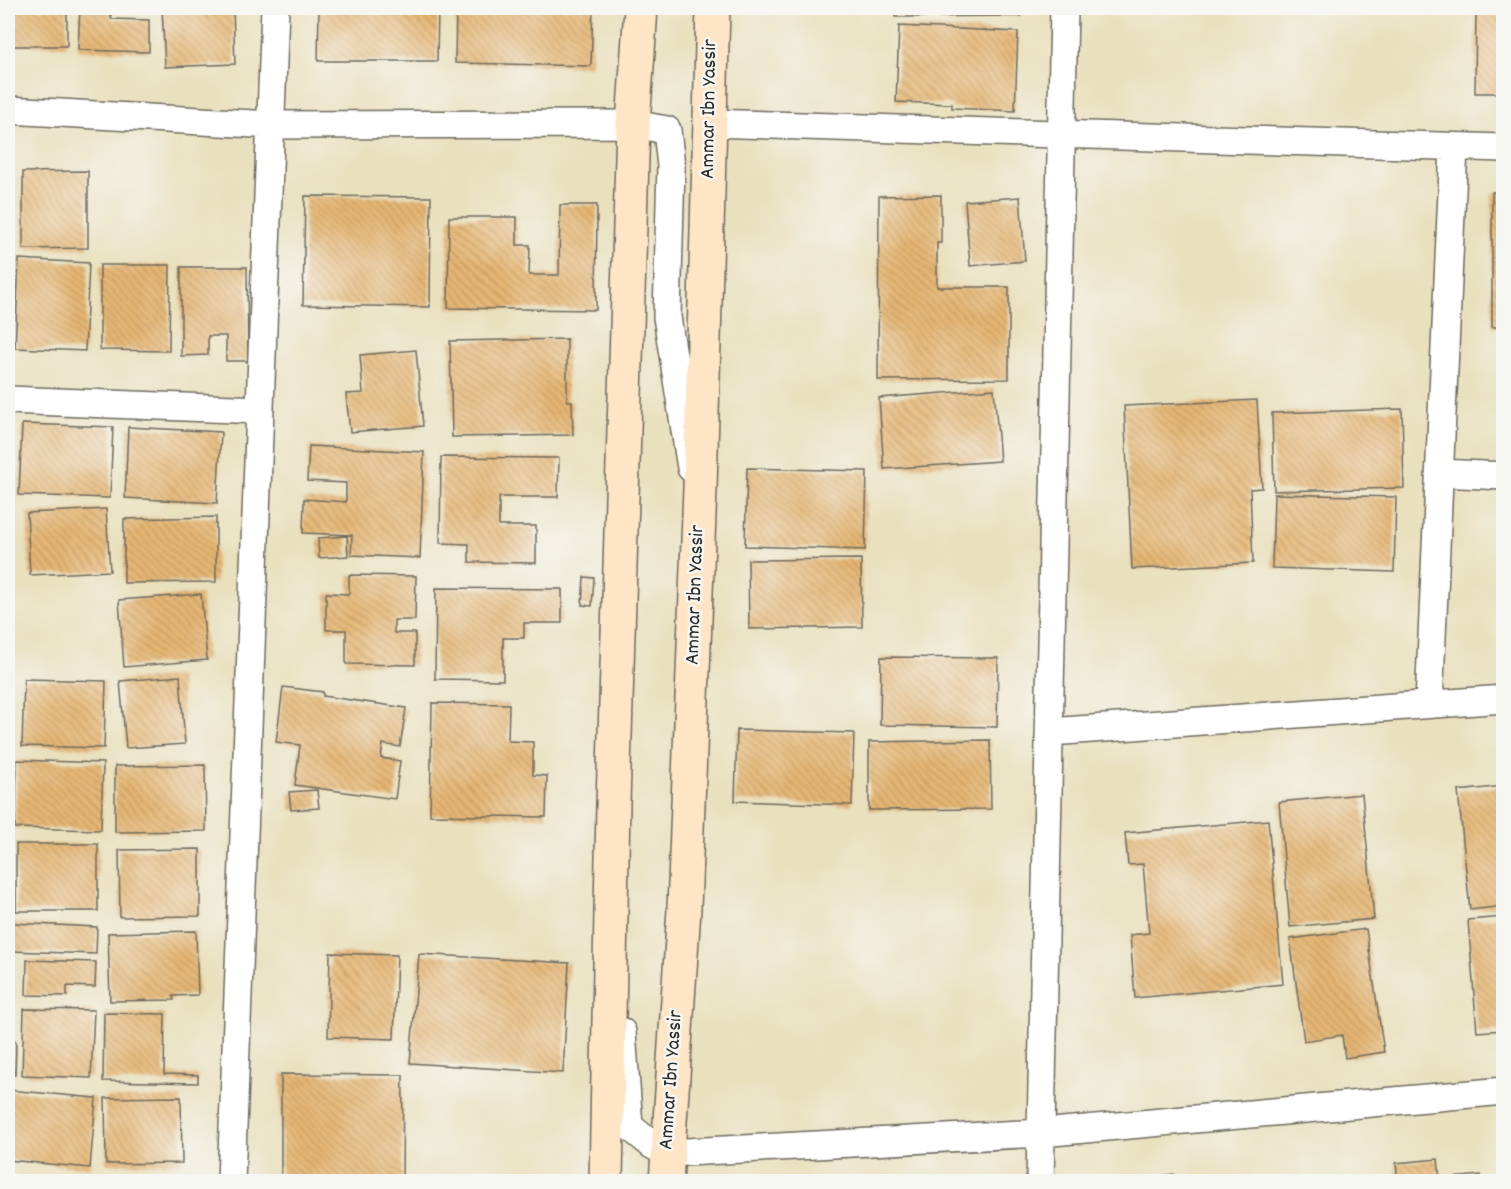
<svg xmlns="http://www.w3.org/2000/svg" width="1511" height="1189" font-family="Dekko,sans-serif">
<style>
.building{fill:url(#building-back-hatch)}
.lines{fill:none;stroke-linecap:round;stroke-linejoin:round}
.street-casing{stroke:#6e6a5e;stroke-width:30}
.secondary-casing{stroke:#6e6a5e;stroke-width:36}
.street{stroke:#fff;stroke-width:27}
.secondary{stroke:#fde5c5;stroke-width:33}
.labels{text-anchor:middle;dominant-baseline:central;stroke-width:5;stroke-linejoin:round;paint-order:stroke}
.street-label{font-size:21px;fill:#2b2b2b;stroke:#f6f6f2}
</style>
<defs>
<pattern id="building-back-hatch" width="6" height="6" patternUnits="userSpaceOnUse" patternTransform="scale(1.5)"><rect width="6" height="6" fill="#e7b774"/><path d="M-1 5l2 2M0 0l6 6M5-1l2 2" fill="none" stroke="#bb955f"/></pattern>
</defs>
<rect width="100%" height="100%" fill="#f6f6f2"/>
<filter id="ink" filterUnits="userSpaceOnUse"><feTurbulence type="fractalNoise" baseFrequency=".0167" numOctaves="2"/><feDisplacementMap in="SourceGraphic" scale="12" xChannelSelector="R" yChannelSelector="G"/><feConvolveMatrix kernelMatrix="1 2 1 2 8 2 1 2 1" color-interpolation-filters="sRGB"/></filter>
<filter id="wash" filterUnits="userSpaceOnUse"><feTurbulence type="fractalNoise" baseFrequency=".008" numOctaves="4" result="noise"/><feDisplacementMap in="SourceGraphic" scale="24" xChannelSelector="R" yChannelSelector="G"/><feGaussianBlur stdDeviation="1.35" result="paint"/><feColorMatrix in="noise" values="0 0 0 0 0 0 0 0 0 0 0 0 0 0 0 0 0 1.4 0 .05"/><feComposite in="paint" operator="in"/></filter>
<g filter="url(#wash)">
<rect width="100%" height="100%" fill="#e9e0bd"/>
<g id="blocks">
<path class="building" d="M 8,8 L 67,8 L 67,46 L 8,46 Z
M 80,8 L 111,8 L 111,19 L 149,20 L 149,52 L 78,50 Z
M 162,8 L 233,8 L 235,64 L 165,67 Z
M 319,8 L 438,8 L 437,61 L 318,61 Z
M 456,8 L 593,8 L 591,66 L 455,63 Z
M 895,8 L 1020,8 L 1021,16 L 895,17 Z
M 1476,8 L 1504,8 L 1504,93 L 1475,93 Z
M 899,26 L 1018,32 L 1015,111 L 952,108 L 952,104 L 896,102 Z
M 88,171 L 88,248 L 23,249 L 23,172 Z
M 1492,192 L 1504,192 L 1504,327 L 1492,327 Z
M 941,195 L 941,243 L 937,243 L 937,287 L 1009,287 L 1009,379 L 878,380 L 879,196 Z
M 305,196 L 431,197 L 430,307 L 303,305 Z
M 1020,197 L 1025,261 L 970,266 L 965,201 Z
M 560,205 L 597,205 L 596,310 L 448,308 L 449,217 L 517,217 L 517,245 L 530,245 L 529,275 L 559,275 Z
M 19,259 L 89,263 L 85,351 L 15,348 Z
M 100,265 L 170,265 L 169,351 L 100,350 Z
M 181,267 L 247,267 L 248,361 L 226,361 L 226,336 L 208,336 L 208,355 L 181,356 Z
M 567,339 L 567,401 L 572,401 L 573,435 L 452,437 L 450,341 Z
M 416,350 L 423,426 L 350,432 L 346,394 L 363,393 L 360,355 Z
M 994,389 L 1000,461 L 884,469 L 879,398 Z
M 1257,400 L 1262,488 L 1250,489 L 1253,563 L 1132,569 L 1124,406 Z
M 1402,409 L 1404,488 L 1274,491 L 1272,413 Z
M 22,424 L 113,427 L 110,498 L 19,495 Z
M 128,427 L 221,432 L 217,503 L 125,498 Z
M 309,446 L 424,452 L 420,558 L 351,555 L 352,535 L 303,533 L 304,499 L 346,502 L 346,483 L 307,481 Z
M 441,457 L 559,458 L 558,497 L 499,497 L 499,526 L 536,526 L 536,563 L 469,562 L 469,544 L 440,543 Z
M 747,468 L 867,471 L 865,550 L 745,546 Z
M 1274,494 L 1396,497 L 1394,572 L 1272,568 Z
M 106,509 L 110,571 L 30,575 L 27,513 Z
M 216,517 L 216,582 L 124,583 L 124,519 Z
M 347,536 L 348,556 L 319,558 L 318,538 Z
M 861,559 L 862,627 L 749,629 L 748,560 Z
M 349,575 L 416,576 L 415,620 L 394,620 L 394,633 L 415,633 L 415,665 L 346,664 L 346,630 L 326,630 L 326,593 L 349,594 Z
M 584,577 L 594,578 L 592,606 L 582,605 Z
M 436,588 L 562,589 L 562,623 L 524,623 L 524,638 L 503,638 L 503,680 L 435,679 Z
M 201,594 L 207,660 L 124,667 L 119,600 Z
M 881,657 L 998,658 L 997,727 L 880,725 Z
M 180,676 L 185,744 L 126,748 L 120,681 Z
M 24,679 L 106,681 L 104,748 L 22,746 Z
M 283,687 L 323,692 L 323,696 L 406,708 L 400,747 L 383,744 L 381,758 L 400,761 L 395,799 L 295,785 L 300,745 L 276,742 Z
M 432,703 L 509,704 L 508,741 L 533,742 L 533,775 L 547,776 L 546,817 L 430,815 Z
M 737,730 L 854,733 L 852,805 L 735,801 Z
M 990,740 L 991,809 L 869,810 L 869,742 Z
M 17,760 L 103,763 L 101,830 L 15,828 Z
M 205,765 L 206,831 L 115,832 L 115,766 Z
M 1504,786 L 1504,906 L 1470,910 L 1458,791 Z
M 317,790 L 319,808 L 291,810 L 289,792 Z
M 1362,794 L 1374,919 L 1290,927 L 1279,802 Z
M 1268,820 L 1283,984 L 1135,998 L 1130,935 L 1149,933 L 1143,864 L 1128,865 L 1125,833 Z
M 16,844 L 98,844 L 98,911 L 16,911 Z
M 200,849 L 200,916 L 120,917 L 119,850 Z
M 1504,917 L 1504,1030 L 1477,1032 L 1468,920 Z
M 12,923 L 97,927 L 96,954 L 11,951 Z
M 1366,929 L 1384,1052 L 1345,1058 L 1342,1035 L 1304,1041 L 1290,939 Z
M 196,931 L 198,995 L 173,996 L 174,1000 L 110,1001 L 108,933 Z
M 330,953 L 397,955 L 394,1039 L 328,1037 Z
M 419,954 L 569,963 L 563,1073 L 410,1063 Z
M 27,960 L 96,962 L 95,987 L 67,986 L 67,996 L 26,995 Z
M 24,1009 L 94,1010 L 91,1078 L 22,1075 Z
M 104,1013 L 165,1014 L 164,1074 L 198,1075 L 198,1083 L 103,1081 Z
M 8,1042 L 16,1042 L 15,1075 L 8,1074 Z
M 281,1074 L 403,1075 L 402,1182 L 281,1182 Z
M 8,1090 L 96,1098 L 90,1168 L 8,1160 Z
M 181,1097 L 182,1163 L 106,1164 L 105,1098 Z
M 1438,1159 L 1440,1179 L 1481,1175 L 1481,1182 L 1398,1182 L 1396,1163 Z
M 1174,1174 L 1175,1182 L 1127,1182 L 1127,1180 Z"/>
</g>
</g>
<g filter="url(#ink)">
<use href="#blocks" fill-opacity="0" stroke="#6e6a5e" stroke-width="1.5"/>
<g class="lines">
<defs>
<path id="street" d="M 8,110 L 271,125 L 633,124 L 667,130 L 671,166 L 667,317 L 691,468
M 710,123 L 1504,148
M 8,400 L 260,410
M 1440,473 L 1504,476
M 1429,704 L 1454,147
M 1050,732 L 1504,699
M 622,1032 L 629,1126 L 652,1145 L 667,1153 L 1041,1133 L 1504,1091
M 231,1182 L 275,8
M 1040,1182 L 1064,8"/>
<path id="secondary" d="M 606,1182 L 613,804 L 633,124 L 641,8
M 666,1182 L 684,909 L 700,488 L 713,8"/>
</defs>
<use href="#street" class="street-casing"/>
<use href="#secondary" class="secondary-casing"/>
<use href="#street" class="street"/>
<use href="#secondary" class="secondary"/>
</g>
</g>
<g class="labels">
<g class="street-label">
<text transform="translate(710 109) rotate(-89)">Ammar Ibn Yassir</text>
<text transform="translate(696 595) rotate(-88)">Ammar Ibn Yassir</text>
<text transform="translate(672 1080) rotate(-86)">Ammar Ibn Yassir</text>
</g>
</g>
<rect width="1511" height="1189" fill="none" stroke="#f6f6f2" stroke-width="30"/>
</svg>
